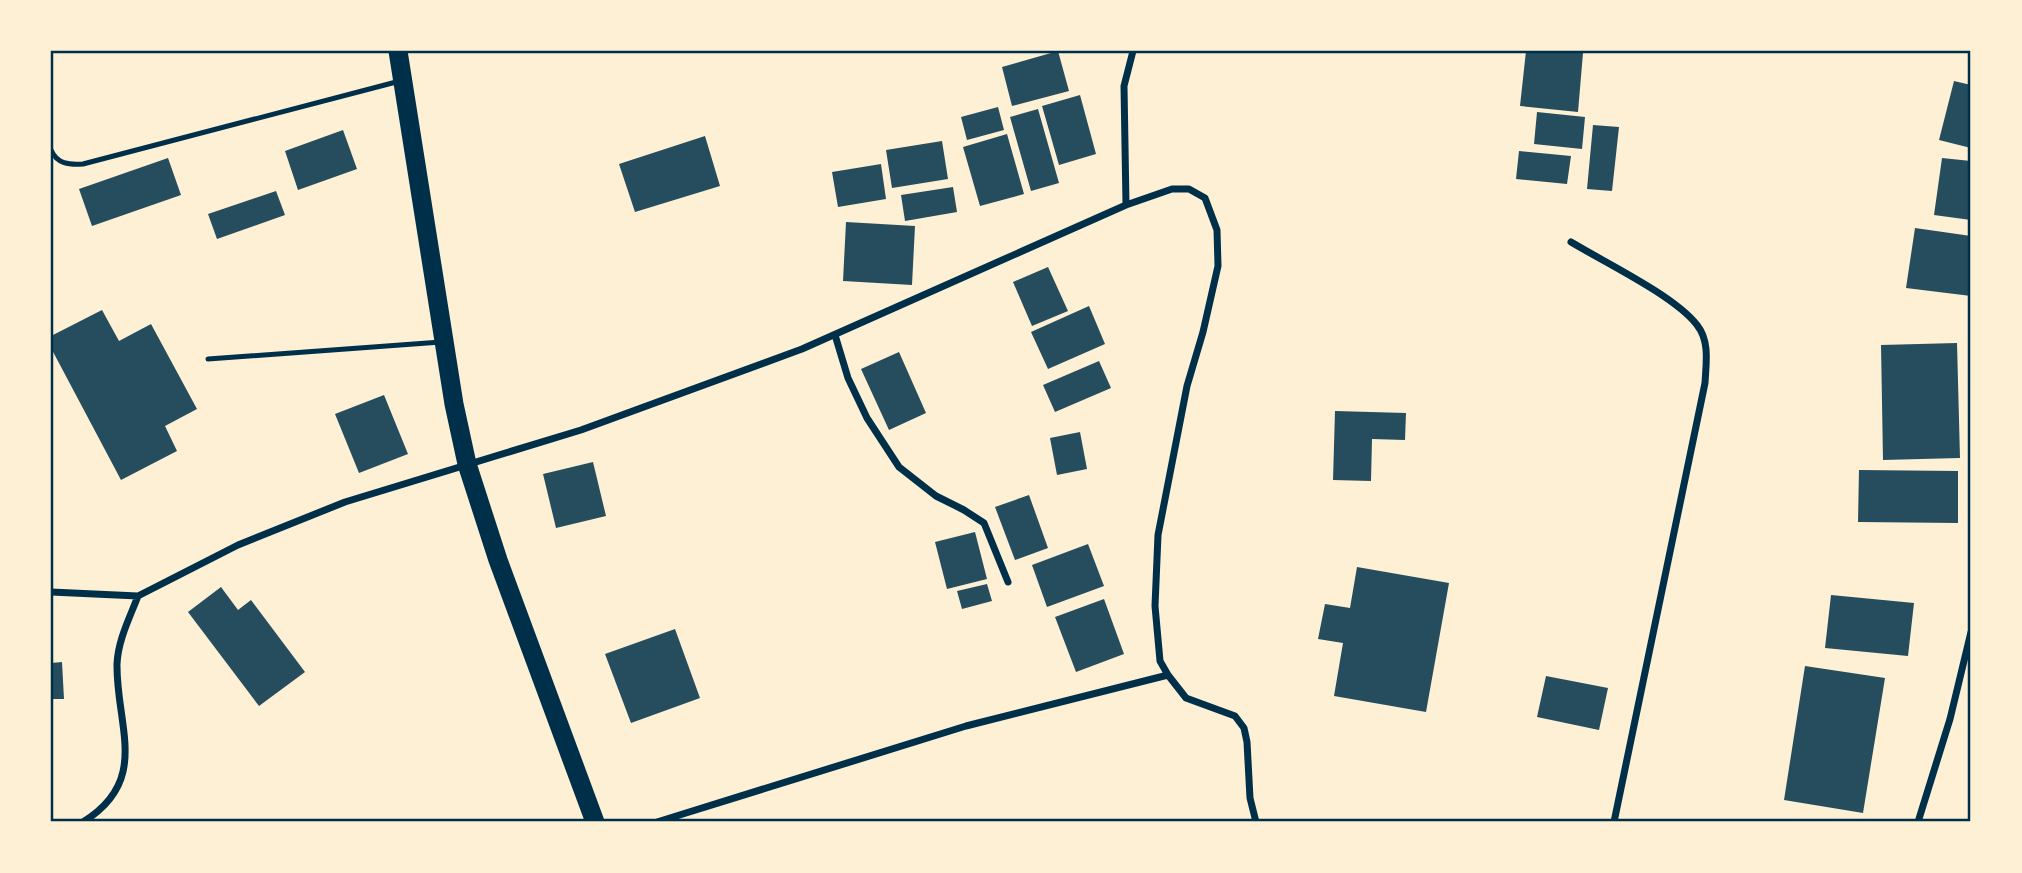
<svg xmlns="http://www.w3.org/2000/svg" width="2022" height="873" font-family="Arial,sans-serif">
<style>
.building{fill:#264d5e}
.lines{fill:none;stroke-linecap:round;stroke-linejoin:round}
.service{stroke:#003049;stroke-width:5}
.minor{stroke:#003049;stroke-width:7}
.trunk{stroke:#003049;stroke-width:19}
.neatline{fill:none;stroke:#003049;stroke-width:2.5}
</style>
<rect width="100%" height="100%" fill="#fdf0d5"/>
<path class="building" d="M 1058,51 L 1069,91 L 1012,106 L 1002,67 Z
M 1526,51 L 1583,53 L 1578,112 L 1520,106 Z
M 1954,81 L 1971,85 L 1971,148 L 1939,140 Z
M 1080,95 L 1096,154 L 1059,165 L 1042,106 Z
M 998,107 L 1004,130 L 967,140 L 961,117 Z
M 1038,109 L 1059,183 L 1031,191 L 1010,117 Z
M 1537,112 L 1585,117 L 1582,149 L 1534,144 Z
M 1593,125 L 1619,127 L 1612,191 L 1587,189 Z
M 343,130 L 357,169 L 298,190 L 285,151 Z
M 1007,134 L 1024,194 L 980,206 L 963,147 Z
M 705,136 L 720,186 L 635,212 L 619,164 Z
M 942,141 L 948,179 L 892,188 L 886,150 Z
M 1519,151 L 1571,156 L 1567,184 L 1516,179 Z
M 168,158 L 181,195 L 92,226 L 79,189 Z
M 1942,158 L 1971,161 L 1971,220 L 1934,215 Z
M 881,164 L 886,199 L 838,207 L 832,172 Z
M 953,187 L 957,212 L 905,221 L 901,195 Z
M 276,191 L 285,215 L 217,239 L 208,214 Z
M 846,222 L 915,226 L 912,285 L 843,281 Z
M 1915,228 L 1971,236 L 1971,296 L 1906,288 Z
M 1048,267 L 1068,311 L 1032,326 L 1013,282 Z
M 1089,306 L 1105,344 L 1048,369 L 1031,332 Z
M 102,310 L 119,341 L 151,324 L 197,409 L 165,426 L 177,451 L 121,480 L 51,348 L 51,336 Z
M 1957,343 L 1960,458 L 1883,460 L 1881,345 Z
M 899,352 L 926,413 L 889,430 L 861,369 Z
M 1099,361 L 1111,388 L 1055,412 L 1043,385 Z
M 384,395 L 408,454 L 359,473 L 335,414 Z
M 1335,411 L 1406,413 L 1405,440 L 1372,439 L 1371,481 L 1333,480 Z
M 1080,432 L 1087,469 L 1057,475 L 1050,438 Z
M 593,462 L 606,516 L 556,528 L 543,474 Z
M 1859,470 L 1958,471 L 1958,523 L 1858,522 Z
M 1029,495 L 1048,548 L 1015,560 L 995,507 Z
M 975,532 L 987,579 L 947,589 L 935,542 Z
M 1088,544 L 1104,586 L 1047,607 L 1032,565 Z
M 1357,567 L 1449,583 L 1426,712 L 1334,696 L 1343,643 L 1318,639 L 1325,604 L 1350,608 Z
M 987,584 L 992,601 L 962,609 L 957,591 Z
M 221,587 L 238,610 L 251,600 L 305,672 L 259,706 L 188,612 Z
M 1831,595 L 1914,603 L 1908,656 L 1825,648 Z
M 1104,599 L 1124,654 L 1076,672 L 1055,617 Z
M 675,629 L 700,698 L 631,723 L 605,654 Z
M 62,662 L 64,699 L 51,699 L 51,663 Z
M 1805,666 L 1885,678 L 1863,813 L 1784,800 Z
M 1546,676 L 1608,688 L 1599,730 L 1537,717 Z"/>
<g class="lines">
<path class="service" d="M 51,150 C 57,164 69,165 83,164 L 400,81
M 208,359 L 441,342"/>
<path class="minor" d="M 1126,205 L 1124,86 L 1133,51
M 1571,242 C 1604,262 1675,296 1697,325 C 1710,341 1706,364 1705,383 L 1614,822
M 835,335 L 848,378 L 867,418 L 899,467 L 936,496 L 964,510 L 984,523 L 1008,582
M 51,592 L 138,596
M 83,822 C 151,780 116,726 117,664 C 118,640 130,617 138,596 L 238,545 L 345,502 L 581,430 L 802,349 L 1126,205 L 1172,189 L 1189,189 L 1205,198 L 1217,230 L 1218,266 L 1203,332 L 1187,386 L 1158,535 L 1155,606 L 1160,661 L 1168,675 L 1186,698 L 1235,716 L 1244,728 L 1247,742 L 1250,798 L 1256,822
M 657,822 L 966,726 L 1168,675
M 1918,822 L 1950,719 L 1971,632"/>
<path class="trunk" d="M 398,51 L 454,404 L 467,464 L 498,560 L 595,822"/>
</g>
<rect width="2022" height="873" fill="none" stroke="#fdf0d5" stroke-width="105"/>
<rect x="52" y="52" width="1917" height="768" class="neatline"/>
</svg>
